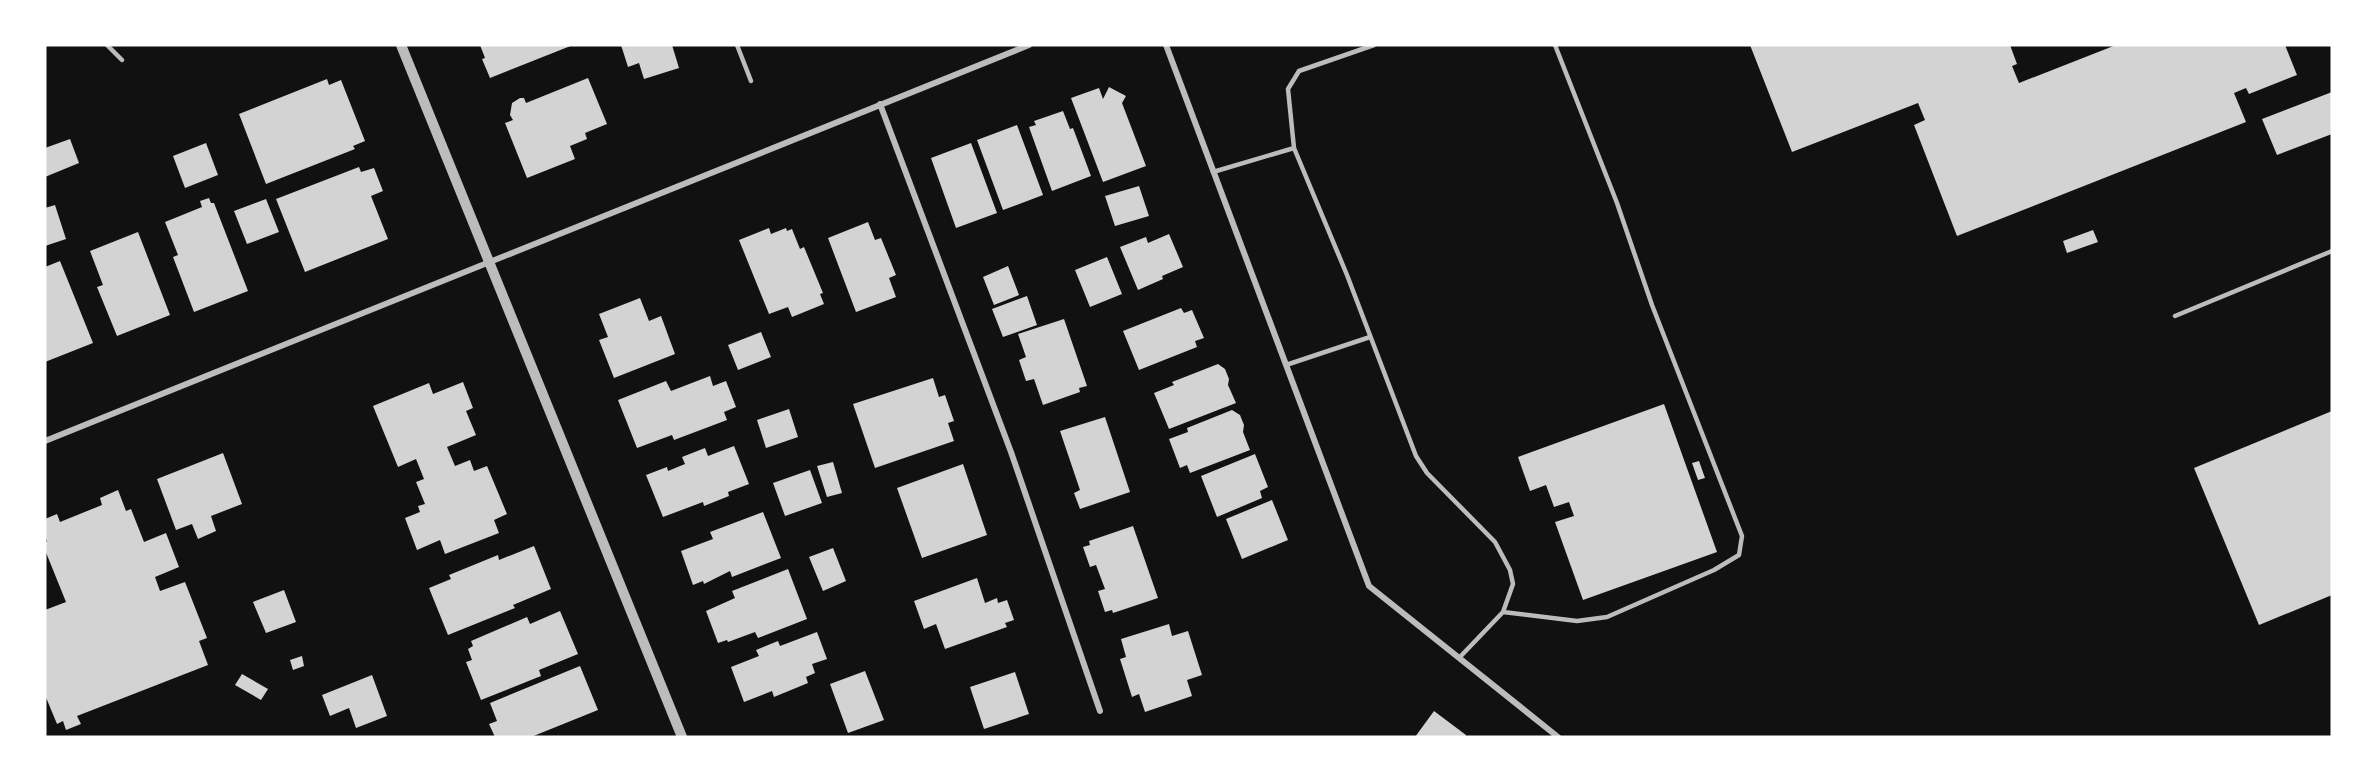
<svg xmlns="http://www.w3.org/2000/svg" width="2377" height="782" font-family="Cabin,sans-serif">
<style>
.building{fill:#d3d3d3}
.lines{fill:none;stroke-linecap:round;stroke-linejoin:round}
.service{stroke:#bcbcbc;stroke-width:4.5}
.minor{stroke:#bcbcbc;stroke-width:6}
.tertiary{stroke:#bcbcbc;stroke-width:10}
</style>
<rect width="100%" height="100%" fill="#111"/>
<path class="building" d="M 480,45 L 573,45 L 490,78 L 482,59 L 485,58 Z
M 621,45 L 672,45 L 679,68 L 644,79 L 639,63 L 628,67 Z
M 1750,45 L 2010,45 L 2017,64 L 2012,66 L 2019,83 L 2116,45 L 2285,45 L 2297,75 L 2249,94 L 2246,88 L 2234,93 L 2246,122 L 1957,236 L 1914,125 L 1925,120 L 1918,103 L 1792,152 Z
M 588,78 L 607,124 L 585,133 L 587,139 L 570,146 L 575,159 L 527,178 L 505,123 L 513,120 L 510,115 L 512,103 L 520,98 L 524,98 L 526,103 Z
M 327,79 L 329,85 L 341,80 L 365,141 L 353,146 L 355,149 L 266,184 L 239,114 Z
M 1109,87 L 1126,96 L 1122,103 L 1146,166 L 1103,182 L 1071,98 L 1099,88 L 1103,99 Z
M 2332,92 L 2332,134 L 2277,155 L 2262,119 Z
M 1063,111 L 1070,129 L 1073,128 L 1091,176 L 1052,191 L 1029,127 L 1036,125 L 1034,121 Z
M 1017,125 L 1043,195 L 1003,210 L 977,140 Z
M 70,139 L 79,163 L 45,177 L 45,148 Z
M 206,143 L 218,175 L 185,188 L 173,156 Z
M 971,143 L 997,213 L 956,228 L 931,158 Z
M 359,167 L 361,172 L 374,168 L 383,191 L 371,196 L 388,239 L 305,272 L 276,199 Z
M 1139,186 L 1149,216 L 1115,226 L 1105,196 Z
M 209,198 L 211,203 L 214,203 L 248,291 L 194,312 L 173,257 L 178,255 L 165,222 L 202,207 L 200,201 Z
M 266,199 L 279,232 L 247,244 L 234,211 Z
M 55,205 L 66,239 L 45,246 L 45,208 Z
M 868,222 L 875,240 L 881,238 L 896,275 L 889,278 L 896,297 L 856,312 L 828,238 Z
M 769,228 L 771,234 L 786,228 L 787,231 L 792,229 L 800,249 L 804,247 L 823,293 L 820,294 L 824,304 L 792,317 L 788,307 L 769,314 L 739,240 Z
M 2093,230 L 2098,242 L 2067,253 L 2063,241 Z
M 138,232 L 170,315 L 117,336 L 97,287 L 103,285 L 90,251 Z
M 1169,234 L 1183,267 L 1162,276 L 1163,279 L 1138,290 L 1120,247 L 1146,237 L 1148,243 Z
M 1107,257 L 1122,294 L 1090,307 L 1075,270 Z
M 60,261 L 93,343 L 45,362 L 45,267 Z
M 1008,266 L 1019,295 L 994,305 L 983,277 Z
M 1027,296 L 1037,325 L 1003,337 L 992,309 Z
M 640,298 L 649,321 L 661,316 L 675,354 L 614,378 L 599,340 L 608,337 L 599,314 Z
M 1181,308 L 1184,313 L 1192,310 L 1204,338 L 1195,341 L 1197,347 L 1139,370 L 1123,331 Z
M 1064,319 L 1087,386 L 1079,388 L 1080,392 L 1043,405 L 1034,379 L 1026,381 L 1019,360 L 1026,357 L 1018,334 Z
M 761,332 L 771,357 L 738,370 L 728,345 Z
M 1218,364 L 1225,369 L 1229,379 L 1228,385 L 1236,403 L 1169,429 L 1154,393 L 1174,385 L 1172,382 Z
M 710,376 L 713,386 L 726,381 L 736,407 L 724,412 L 727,420 L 674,440 L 672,435 L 637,448 L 618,400 L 666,381 L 671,391 Z
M 933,378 L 939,397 L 945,395 L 954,421 L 948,423 L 954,441 L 875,468 L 853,404 Z
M 463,382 L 473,408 L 466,411 L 476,435 L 447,447 L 455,466 L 470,460 L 474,471 L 487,466 L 507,514 L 494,520 L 499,533 L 445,554 L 440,540 L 417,550 L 405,518 L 420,512 L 418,506 L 425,504 L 416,482 L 424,479 L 416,459 L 398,467 L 373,406 L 429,383 L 433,394 Z
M 1664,404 L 1717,552 L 1583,600 L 1555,522 L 1574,516 L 1569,502 L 1554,507 L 1546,485 L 1530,491 L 1518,457 Z
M 789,409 L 798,437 L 766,448 L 757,420 Z
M 1232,410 L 1240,415 L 1244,425 L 1243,432 L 1250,450 L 1190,473 L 1187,465 L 1180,468 L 1169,439 L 1188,432 L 1187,428 Z
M 2332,411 L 2332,595 L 2259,625 L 2194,468 Z
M 1105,417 L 1130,492 L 1080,509 L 1074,493 L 1080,490 L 1060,431 Z
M 734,446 L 749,484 L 728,492 L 729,496 L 704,506 L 703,502 L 663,517 L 646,475 L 667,467 L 668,471 L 685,464 L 682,457 L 705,448 L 708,456 Z
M 223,453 L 242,504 L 211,516 L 216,531 L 198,539 L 192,524 L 176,530 L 157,479 Z
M 1255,454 L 1268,487 L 1260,491 L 1262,498 L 1217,517 L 1201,476 Z
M 1699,461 L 1705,478 L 1698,480 L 1692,463 Z
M 833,462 L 842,493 L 827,497 L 817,466 Z
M 963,464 L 987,535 L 922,558 L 897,488 Z
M 810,470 L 822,503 L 785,516 L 773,483 Z
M 118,490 L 126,511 L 131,509 L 144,542 L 166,533 L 179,567 L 155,577 L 160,591 L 185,582 L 207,638 L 199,641 L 208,665 L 77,716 L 81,724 L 66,730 L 63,721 L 57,724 L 45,695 L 45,610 L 66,602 L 45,550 L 45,542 L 47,542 L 45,535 L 45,519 L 57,514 L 60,522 L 102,505 L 100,498 Z
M 1272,500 L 1288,540 L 1242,559 L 1226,519 Z
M 763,512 L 781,558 L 732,577 L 730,571 L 704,584 L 703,581 L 693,585 L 681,551 L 713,539 L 710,532 Z
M 1133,526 L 1158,598 L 1113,613 L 1112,610 L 1105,612 L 1098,591 L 1105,589 L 1096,565 L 1090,567 L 1083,547 L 1090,545 L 1089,541 Z
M 534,546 L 551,589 L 513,605 L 515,608 L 448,635 L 429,588 L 451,579 L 449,575 L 498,555 L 499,560 Z
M 833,548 L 846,581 L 823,591 L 809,557 Z
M 788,569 L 807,619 L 758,638 L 755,632 L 728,642 L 727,640 L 718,643 L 706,611 L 735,598 L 732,591 Z
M 977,578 L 985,603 L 997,598 L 998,603 L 1007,600 L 1014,620 L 1005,623 L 1007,627 L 945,649 L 936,624 L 924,629 L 914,601 Z
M 284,590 L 296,622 L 266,633 L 253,602 Z
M 560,611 L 578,654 L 539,670 L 541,676 L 481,700 L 466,662 L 472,660 L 468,649 L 473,646 L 471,641 L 527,617 L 530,624 Z
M 1169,624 L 1172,636 L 1188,631 L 1202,675 L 1187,680 L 1192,696 L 1145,712 L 1139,694 L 1132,697 L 1120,659 L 1126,657 L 1121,639 Z
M 817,632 L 827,659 L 812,664 L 815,673 L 806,677 L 808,683 L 774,697 L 772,691 L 744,702 L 731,667 L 759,656 L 756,650 L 778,641 L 780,646 Z
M 302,656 L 304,666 L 293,670 L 290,660 Z
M 580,666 L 598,710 L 531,737 L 495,737 L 489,724 L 497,721 L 490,703 Z
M 865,671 L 884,720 L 848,733 L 830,684 Z
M 1015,672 L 1029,714 L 984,729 L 970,687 Z
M 242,674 L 268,689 L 261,700 L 235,685 Z
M 372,675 L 387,716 L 356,728 L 349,708 L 330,716 L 322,695 Z
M 1434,711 L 1466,735 L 1465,737 L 1415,737 Z"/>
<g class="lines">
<path class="service" d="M 107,45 L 122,60
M 737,45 L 751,81
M 1374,45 L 1299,71 L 1288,89 L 1294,148 L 1347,275 L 1416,456 L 1427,473 L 1495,542 L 1510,570 L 1513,584 L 1503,612 L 1459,658
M 1213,172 L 1294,148
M 2175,316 L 2332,251
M 1286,365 L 1370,337
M 1503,612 L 1577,621 L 1607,617 L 1714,570 L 1739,555 L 1742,536 L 1652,305 L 1617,203 L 1555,45"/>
<path class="minor" d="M 1166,45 L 1369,586 L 1558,737
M 880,104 L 1011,452 L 1100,711
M 45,441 L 1029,45"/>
<path class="tertiary" d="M 401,45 L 682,737"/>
</g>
<rect width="2377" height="782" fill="none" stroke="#ffffff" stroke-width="93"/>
</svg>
